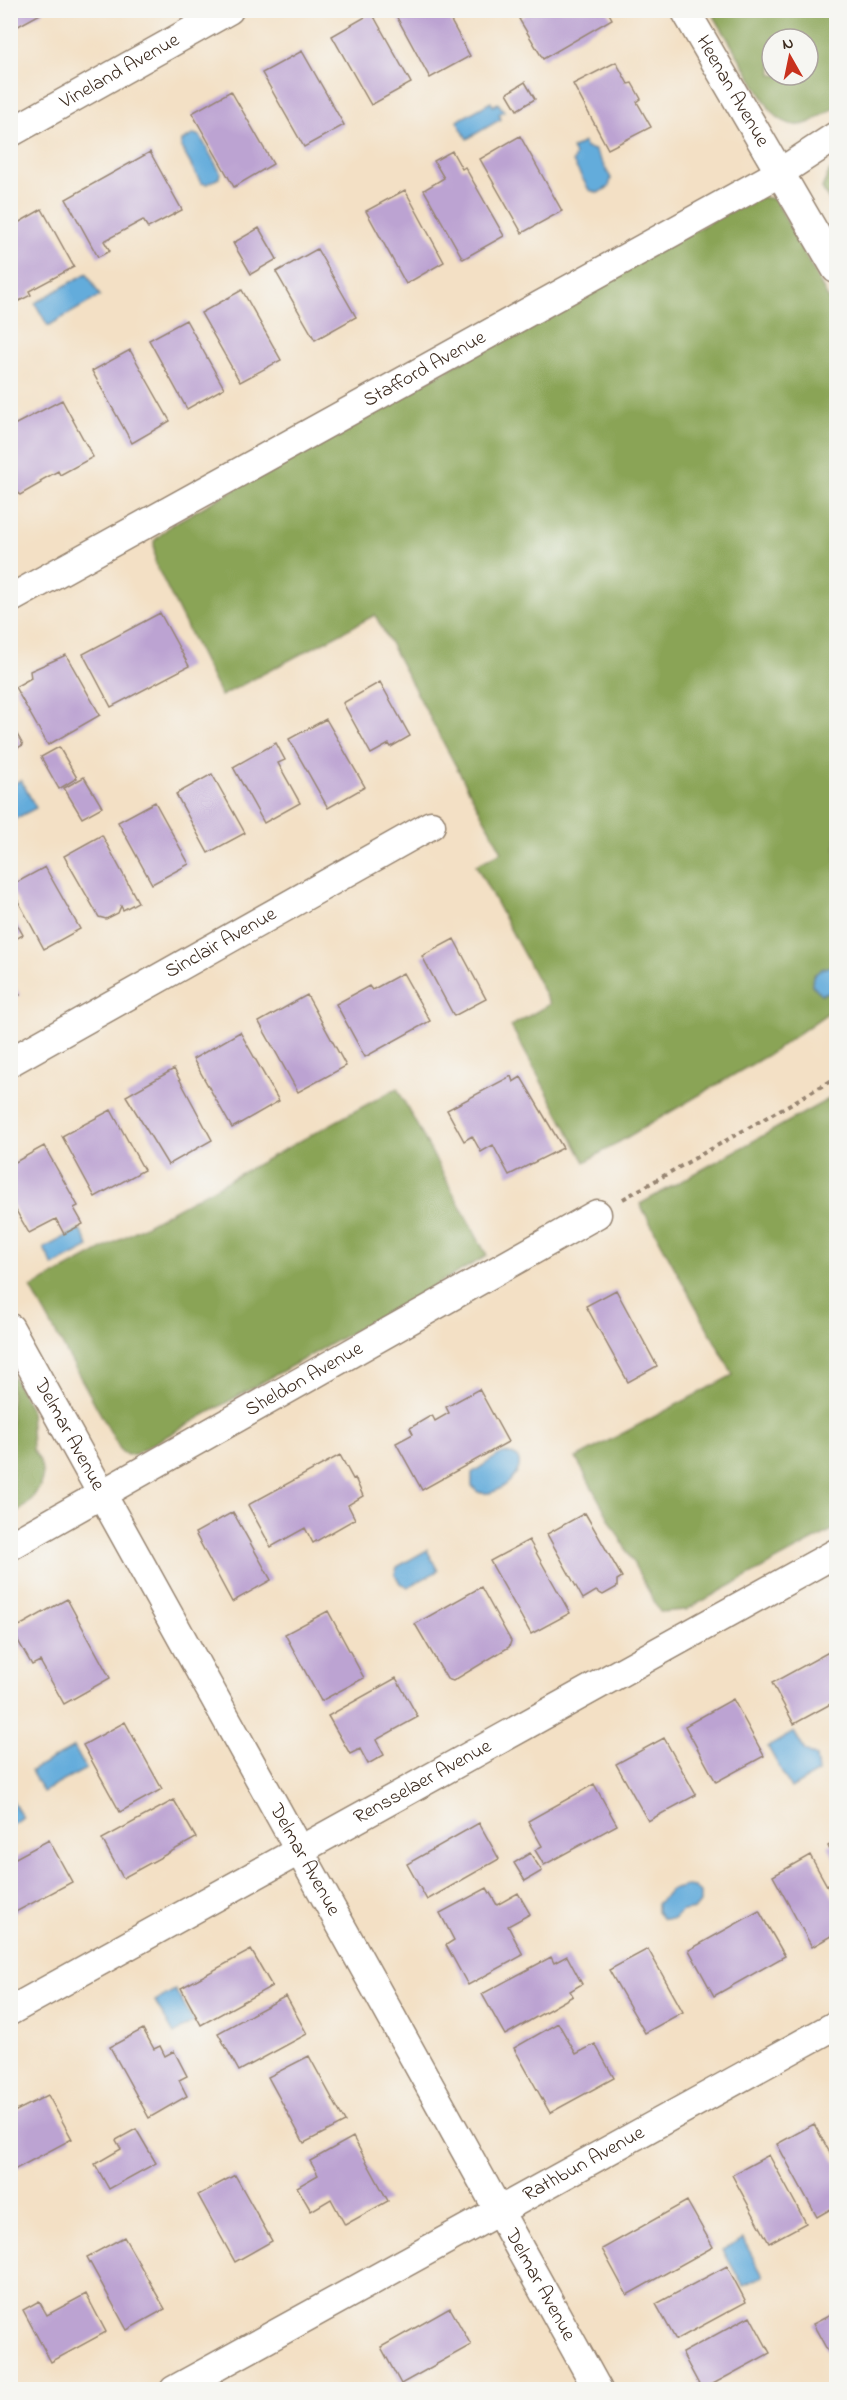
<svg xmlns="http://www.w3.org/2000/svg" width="847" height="2400" font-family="'Indie Flower',sans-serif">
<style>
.forest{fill:#8aa456;stroke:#62673a;stroke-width:1.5;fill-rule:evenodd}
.water{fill:#64acdb;stroke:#506b7c;stroke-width:1.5}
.building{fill:#bca3d2}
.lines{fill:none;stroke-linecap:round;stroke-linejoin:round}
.street-casing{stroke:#978572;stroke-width:31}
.path{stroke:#978572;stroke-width:4;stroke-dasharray:4.5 4.5;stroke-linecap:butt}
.street{stroke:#fff;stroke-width:28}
.labels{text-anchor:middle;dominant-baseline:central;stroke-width:6;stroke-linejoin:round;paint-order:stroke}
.street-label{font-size:20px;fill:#3b2a1e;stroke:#f6f6f2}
</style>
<rect width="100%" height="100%" fill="#f6f6f2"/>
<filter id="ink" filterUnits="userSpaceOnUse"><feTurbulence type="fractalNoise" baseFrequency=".0167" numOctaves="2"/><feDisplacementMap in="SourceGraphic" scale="12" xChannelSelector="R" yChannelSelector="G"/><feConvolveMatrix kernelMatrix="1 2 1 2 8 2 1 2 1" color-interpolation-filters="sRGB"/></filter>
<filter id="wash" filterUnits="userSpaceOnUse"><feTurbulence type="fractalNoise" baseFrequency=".008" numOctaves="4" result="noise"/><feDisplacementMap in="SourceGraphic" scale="24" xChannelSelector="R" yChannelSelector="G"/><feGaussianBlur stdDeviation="1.35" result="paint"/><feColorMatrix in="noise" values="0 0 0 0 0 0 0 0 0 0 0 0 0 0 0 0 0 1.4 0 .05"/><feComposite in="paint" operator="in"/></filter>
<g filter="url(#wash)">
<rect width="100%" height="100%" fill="#f3e0c5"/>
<path class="forest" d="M 711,11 L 836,11 L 836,107 C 811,122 796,137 771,111 ZM 772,39 L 808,39 L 808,75 L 772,75 Z
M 836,167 L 836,212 L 822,188 L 829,172 Z
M 756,196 L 775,199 L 836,313 L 836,964 L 813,975 L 812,985 L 822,994 L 836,990 L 836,1007 L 771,1053 L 585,1162 L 511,1026 L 550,1004 L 476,865 L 502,852 L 375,615 L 221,696 L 155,563 L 154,541 L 171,525 Z
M 397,1088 L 487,1256 L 135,1454 L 127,1455 L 121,1451 L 31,1288 Z
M 836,1095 L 836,1528 L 686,1610 L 660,1612 L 576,1458 L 733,1375 L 640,1204 Z
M 11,1373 L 30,1408 L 32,1449 L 40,1461 L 43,1474 L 40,1486 L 30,1502 L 11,1517 Z"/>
<path class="water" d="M 491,102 L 493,106 L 498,103 L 504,111 L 499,114 L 501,119 L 467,139 L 457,121 Z
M 194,134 L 200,136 L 220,172 L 219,178 L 207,184 L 201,183 L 181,147 L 182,141 Z
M 583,142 L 586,148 L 595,150 L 611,178 L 609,187 L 598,193 L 589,190 L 573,162 L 575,155 L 572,149 Z
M 87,273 L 100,296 L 48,326 L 35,303 Z
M 21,780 L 36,808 L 11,821 L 11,785 Z
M 836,964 L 836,990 L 822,994 L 812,985 L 813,976 L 822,969 Z
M 80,1229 L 89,1247 L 53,1266 L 44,1248 Z
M 502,1453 C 542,1453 503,1501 478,1492 L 472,1486 L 472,1473 Z
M 427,1550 L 438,1571 L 408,1587 L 400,1583 L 395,1575 L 397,1567 Z
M 794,1732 L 805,1751 L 816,1757 L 818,1772 L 791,1788 L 768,1747 Z
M 74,1747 L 86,1769 L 43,1792 L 31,1771 Z
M 10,1797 L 23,1818 L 11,1826 L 10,1826 Z
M 686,1886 L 694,1887 L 700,1892 L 700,1903 L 695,1909 L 682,1911 L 674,1919 L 663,1919 L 657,1912 L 657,1904 L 671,1890 Z
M 175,1990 L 194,2022 L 174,2034 L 155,2001 Z
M 743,2239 L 763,2276 L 743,2286 L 723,2250 Z"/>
<g id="blocks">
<path class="building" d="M 10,10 L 43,10 L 44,12 L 11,30 Z
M 393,10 L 445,10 L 470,56 L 430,78 Z
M 534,10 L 607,10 L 612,19 L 543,59 L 519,19 Z
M 372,13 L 411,83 L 371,105 L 332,36 Z
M 302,51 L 344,125 L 304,147 L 262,73 Z
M 616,62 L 628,84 L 632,83 L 641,99 L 637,102 L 651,127 L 608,149 L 573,84 Z
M 525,82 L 535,99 L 517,110 L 507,93 Z
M 231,91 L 273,164 L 234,187 L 192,113 Z
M 520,136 L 562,211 L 522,233 L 480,159 Z
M 452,151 L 462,169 L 465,167 L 504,236 L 463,259 L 424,190 L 444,178 L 434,161 Z
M 150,152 L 182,210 L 148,228 L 143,220 L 104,241 L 110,251 L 98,257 L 66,199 Z
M 405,190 L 444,262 L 406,284 L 366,211 Z
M 42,209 L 74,267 L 29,291 L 31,295 L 11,305 L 11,227 Z
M 259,228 L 277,259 L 251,274 L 233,243 Z
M 317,249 L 356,317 L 315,340 L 276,272 Z
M 242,290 L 281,360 L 240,382 L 201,313 Z
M 186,320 L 224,388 L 187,409 L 149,340 Z
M 130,350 L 170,421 L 132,443 L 92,371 Z
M 62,400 L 93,457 L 60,475 L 58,471 L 40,481 L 41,483 L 20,495 L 18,492 L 10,497 L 10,427 Z
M 160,613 L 189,666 L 111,707 L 83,654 Z
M 66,655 L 100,715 L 48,745 L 15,687 L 31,678 L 30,671 Z
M 380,682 L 410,736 L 391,747 L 389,744 L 371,754 L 343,703 Z
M 326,719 L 365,787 L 328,808 L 289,739 Z
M 10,722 L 23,745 L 10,752 Z
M 276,743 L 285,760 L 278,763 L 300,803 L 264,823 L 233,767 Z
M 59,747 L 77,778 L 59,789 L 41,757 Z
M 212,774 L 245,833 L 208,853 L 176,794 Z
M 84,777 L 102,807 L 82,818 L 64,788 Z
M 155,802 L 189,864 L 152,884 L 118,822 Z
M 102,835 L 138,902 L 123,910 L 121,906 L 118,913 L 106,919 L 99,917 L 64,856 Z
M 45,867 L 80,929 L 44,949 L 10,886 Z
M 10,912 L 23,935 L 10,942 Z
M 454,939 L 486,999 L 454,1016 L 422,956 Z
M 403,973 L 430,1021 L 365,1057 L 336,1004 L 369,986 L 372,990 Z
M 10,979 L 20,995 L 10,1000 Z
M 307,995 L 346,1066 L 298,1092 L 259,1022 Z
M 240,1032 L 279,1101 L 232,1128 L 193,1059 Z
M 174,1069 L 212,1140 L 168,1165 L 126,1096 Z
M 511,1076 L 513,1082 L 521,1077 L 563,1148 L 509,1175 L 493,1145 L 481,1152 L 472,1136 L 464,1141 L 447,1110 Z
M 111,1110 L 144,1170 L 95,1197 L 62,1136 Z
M 44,1146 L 78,1206 L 74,1208 L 83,1224 L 64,1234 L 56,1219 L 29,1233 L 10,1200 L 10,1165 Z
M 616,1290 L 657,1366 L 628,1382 L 586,1306 Z
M 479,1389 L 508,1442 L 422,1490 L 396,1443 L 413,1434 L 410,1428 L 432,1415 L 435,1421 L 449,1413 L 446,1407 Z
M 340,1455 L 353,1479 L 355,1478 L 363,1496 L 348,1505 L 355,1519 L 313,1543 L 305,1528 L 271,1547 L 248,1505 Z
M 233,1512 L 271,1580 L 232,1602 L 195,1533 Z
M 585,1513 L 622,1577 L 617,1580 L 617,1587 L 603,1595 L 596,1591 L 583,1599 L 547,1534 Z
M 529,1540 L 570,1613 L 531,1634 L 490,1561 Z
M 481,1587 L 511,1641 L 509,1647 L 453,1681 L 447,1679 L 415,1624 Z
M 67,1599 L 110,1678 L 64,1704 L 40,1661 L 32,1665 L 12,1630 Z
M 328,1611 L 364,1678 L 321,1701 L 285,1634 Z
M 836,1648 L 836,1701 L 794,1724 L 772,1683 Z
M 396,1678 L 418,1717 L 376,1740 L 384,1755 L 368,1764 L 360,1749 L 350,1754 L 328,1716 Z
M 733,1699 L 764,1756 L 716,1782 L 685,1726 Z
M 125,1722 L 162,1789 L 120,1812 L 83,1745 Z
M 664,1738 L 696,1795 L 648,1821 L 616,1764 Z
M 594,1784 L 617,1825 L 544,1865 L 535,1850 L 542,1846 L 528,1821 Z
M 174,1800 L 196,1838 L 123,1878 L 102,1839 Z
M 479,1823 L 499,1859 L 427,1900 L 407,1864 Z
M 49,1840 L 72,1882 L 10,1915 L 10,1861 Z
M 836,1841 L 836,1862 L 828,1846 Z
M 530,1853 L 542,1871 L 525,1881 L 514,1863 Z
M 810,1855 L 836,1902 L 836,1933 L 812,1947 L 773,1876 Z
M 487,1888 L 497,1905 L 518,1893 L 530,1914 L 508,1926 L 523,1955 L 468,1985 L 446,1945 L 454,1940 L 440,1913 Z
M 759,1911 L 785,1956 L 714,1996 L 689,1950 Z
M 648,1949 L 683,2012 L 645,2033 L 609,1970 Z
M 251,1950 L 272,1986 L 201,2025 L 181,1988 Z
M 567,1956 L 582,1984 L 570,1991 L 573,1996 L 505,2035 L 482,1994 L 551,1957 L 554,1963 Z
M 286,1996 L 307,2034 L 239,2071 L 218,2033 Z
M 558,2023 L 576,2054 L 595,2044 L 614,2078 L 550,2113 L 514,2048 Z
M 143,2029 L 154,2049 L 160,2046 L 165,2056 L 174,2051 L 187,2076 L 179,2080 L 187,2096 L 149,2118 L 110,2047 Z
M 309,2056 L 345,2122 L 304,2143 L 268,2077 Z
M 48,2095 L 72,2139 L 10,2172 L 10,2114 Z
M 814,2124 L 836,2164 L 836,2206 L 817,2217 L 777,2144 Z
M 136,2129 L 156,2163 L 109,2189 L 95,2164 L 121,2149 L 116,2140 Z
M 353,2137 L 388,2201 L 345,2225 L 331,2199 L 311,2211 L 297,2187 L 318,2175 L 310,2161 Z
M 769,2155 L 806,2223 L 769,2243 L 732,2175 Z
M 235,2175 L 272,2241 L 235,2262 L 198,2195 Z
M 687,2201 L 713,2247 L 627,2295 L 602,2249 Z
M 124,2237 L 165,2309 L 127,2330 L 87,2257 Z
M 727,2266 L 746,2302 L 676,2340 L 656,2304 Z
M 86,2294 L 106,2332 L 51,2362 L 23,2310 L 39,2301 L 47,2315 Z
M 450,2308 L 471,2345 L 401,2384 L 381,2347 Z
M 836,2312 L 836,2366 L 813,2324 Z
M 750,2316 L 770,2353 L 702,2390 L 682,2353 Z"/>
</g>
</g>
<g filter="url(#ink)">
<use href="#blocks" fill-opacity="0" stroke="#978572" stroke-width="1.5"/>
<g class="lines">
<defs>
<g id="street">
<path id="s1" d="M 685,10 L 836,269"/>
<path id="s2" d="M 10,133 L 229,10"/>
<path id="s3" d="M 10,599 L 781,172 L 836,136"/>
<path id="s4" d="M 10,1062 L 431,825"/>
<path id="s5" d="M 10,1328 L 598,2390"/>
<path id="s6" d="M 10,1546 L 597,1214"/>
<path id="s7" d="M 10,2011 L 836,1553"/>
<path id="s8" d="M 174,2390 L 836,2025"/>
</g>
</defs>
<use href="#street" class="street-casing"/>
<path class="path" d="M 623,1199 L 836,1078"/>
<use href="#street" class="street"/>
</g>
</g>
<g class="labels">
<g class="street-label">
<text stroke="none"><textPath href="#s2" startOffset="126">Vineland Avenue</textPath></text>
<text stroke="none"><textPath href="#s1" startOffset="94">Heenan Avenue</textPath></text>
<text stroke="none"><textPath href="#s3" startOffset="474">Stafford Avenue</textPath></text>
<text stroke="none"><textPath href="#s4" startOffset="242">Sinclair Avenue</textPath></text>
<text stroke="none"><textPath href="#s6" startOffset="338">Sheldon Avenue</textPath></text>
<text stroke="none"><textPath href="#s5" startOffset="122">Delmar Avenue</textPath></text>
<text stroke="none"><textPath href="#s7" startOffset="472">Rensselaer Avenue</textPath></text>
<text stroke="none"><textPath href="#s5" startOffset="608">Delmar Avenue</textPath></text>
<text stroke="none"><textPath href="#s8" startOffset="468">Rathbun Avenue</textPath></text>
<text stroke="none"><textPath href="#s5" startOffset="1094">Delmar Avenue</textPath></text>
</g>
</g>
<rect width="847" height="2400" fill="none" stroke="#f6f6f2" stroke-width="36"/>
<g transform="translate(790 57) rotate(351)"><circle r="28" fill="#f6f6f2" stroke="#aba49d" stroke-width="1.5"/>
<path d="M0-4.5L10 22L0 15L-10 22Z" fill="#c8321e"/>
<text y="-9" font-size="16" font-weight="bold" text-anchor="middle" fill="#3b2a1e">N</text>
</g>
</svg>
